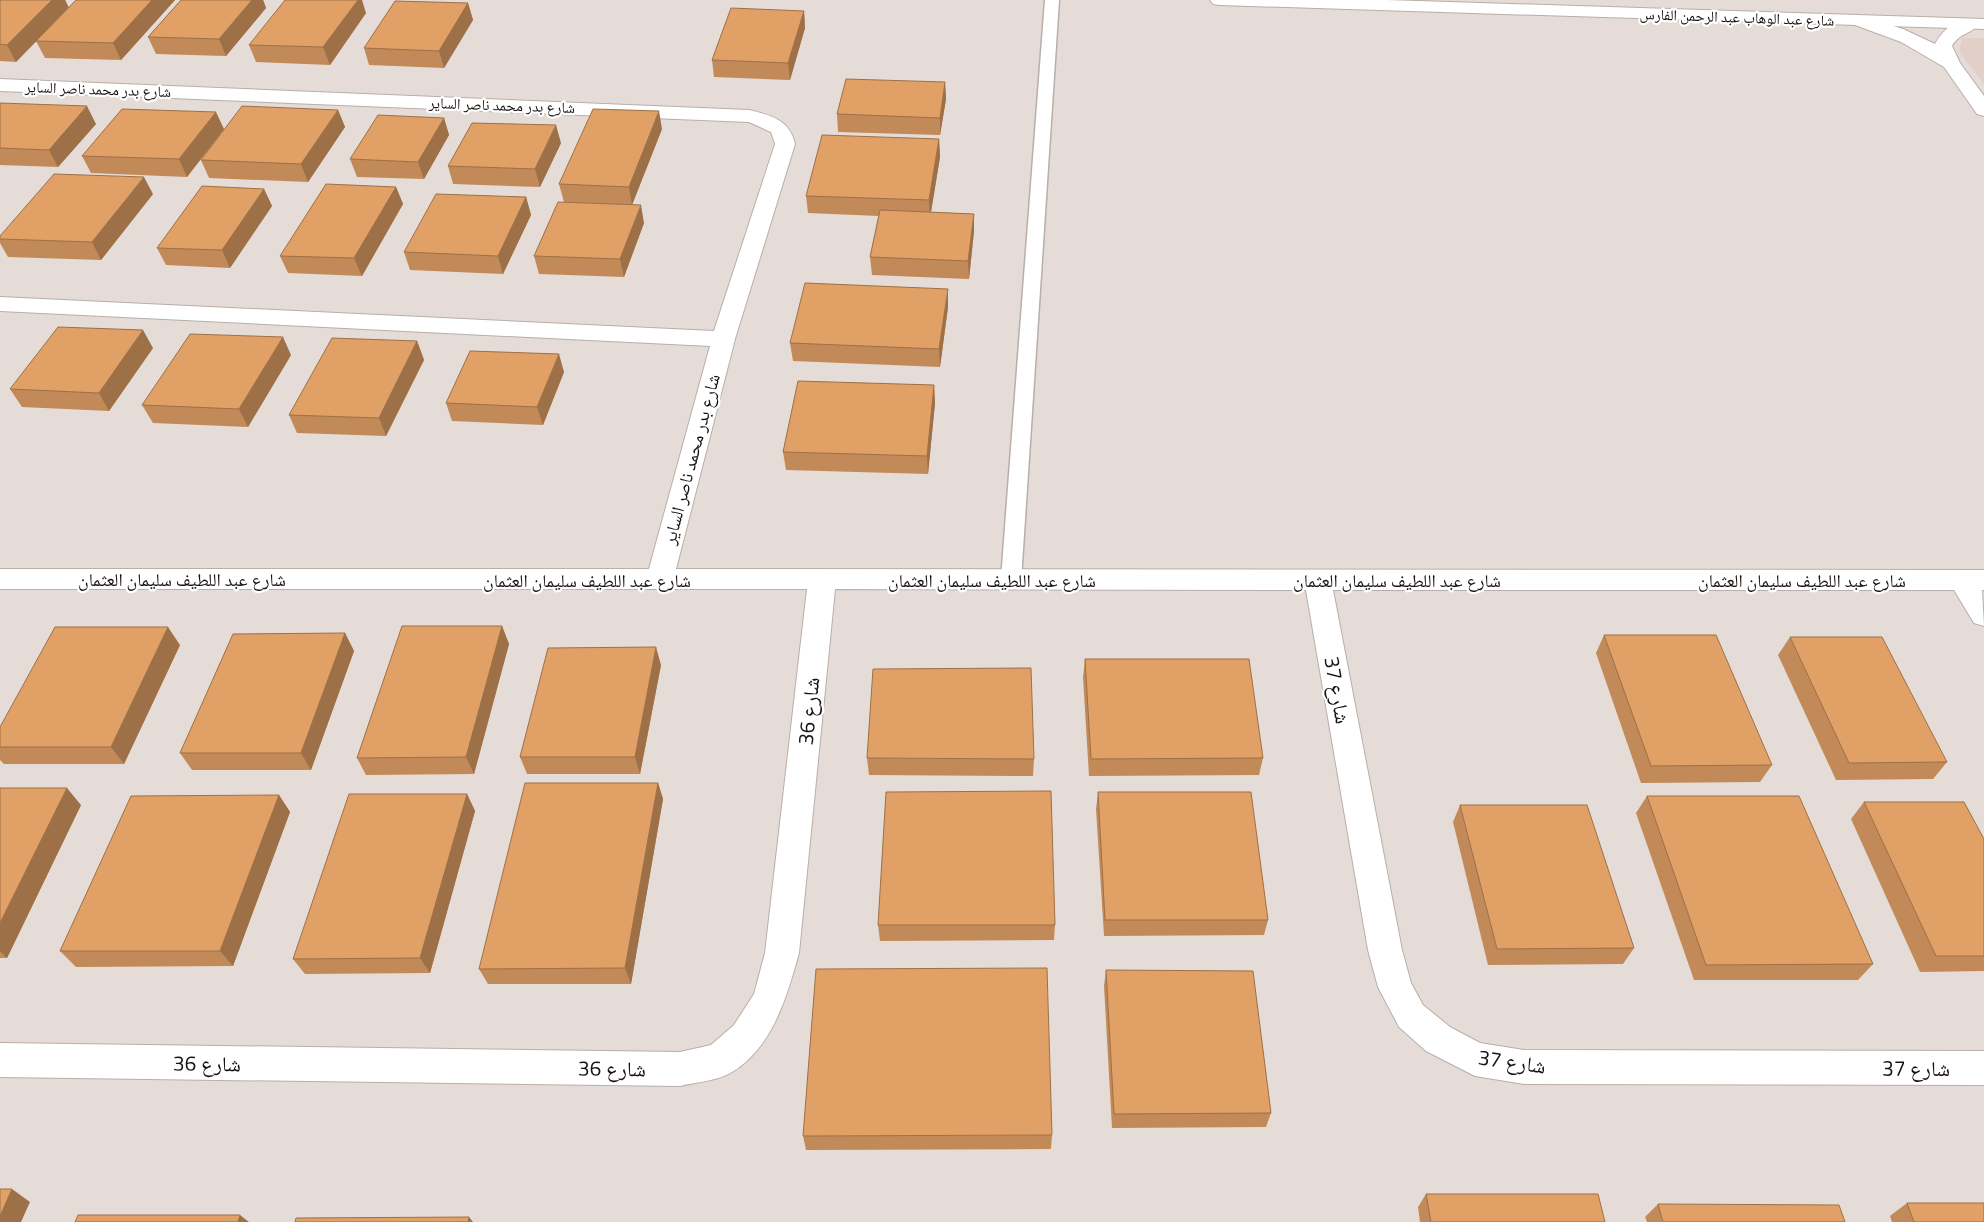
<svg xmlns="http://www.w3.org/2000/svg" width="1984" height="1222" font-family="'Titillium Web','Noto Naskh Arabic',sans-serif">
<style>
.built{fill:#e2cfc8}
.lines{fill:none;stroke-linecap:round;stroke-linejoin:round}
.lane-casing{stroke:#b8aeaa;stroke-width:3}
.street-casing{stroke:#b8aeaa;stroke-width:2}
.secondary-casing{stroke:#b8aeaa;stroke-width:2}
.lane{fill:#fff;fill-rule:evenodd}
.street{fill:#fff;fill-rule:evenodd}
.secondary{fill:#fff;fill-rule:evenodd}
.wall{fill:#c18a58}
.shaded-wall{fill:#9d7047}
.building{fill:#e0a066;stroke:#9d7047}
.labels{text-anchor:middle;dominant-baseline:central;stroke-width:4.5;stroke-linejoin:round;paint-order:stroke}
.far-street-label{font-size:15px;fill:#161211;stroke:#fff}
.street-label{font-size:18px;fill:#161211;stroke:#fff}
.near-street-label{font-size:21px;fill:#161211;stroke:#fff}
</style>
<rect width="100%" height="100%" fill="#e6dcd7"/>
<path class="built" d="M 1962,38 L 1984,38 L 1984,84 L 1959,52 Z"/>
<g class="lines">
<defs>
<path id="lane" d="M 1045,0 L 1059,0 L 1021,580 L 1018,585 L 1011,588 L 1004,585 L 1001,580 Z"/>
<path id="street" d="M 1861,16 L 1903,29 L 1935,44 C 1943,30 1957,16 1975,20 L 1978,24 C 1971,35 1960,32 1952,46 L 1960,63 L 1984,96 L 1984,116 L 1977,114 L 1944,67 L 1901,42 L 1855,25 L 1852,21 L 1855,17 Z
M 0,79 L 749,110 C 770,115 790,120 795,144 L 735,339 L 676,569 L 1984,570 L 1984,590 L 1982,590 L 1984,626 L 1974,623 L 1954,590 L 1333,590 L 1402,950 L 1411,983 L 1423,1005 L 1450,1027 L 1480,1043 L 1524,1050 L 1984,1051 L 1984,1085 L 1524,1084 L 1475,1076 L 1426,1051 L 1399,1027 L 1378,987 L 1368,950 L 1306,590 L 835,589 L 799,953 C 787,996 773,1047 732,1072 C 718,1081 696,1082 680,1086 L 0,1077 L 0,1043 L 680,1052 L 711,1045 L 734,1025 L 754,994 L 765,953 L 807,589 L 0,589 L 0,569 L 649,569 L 710,346 L 0,311 L 0,297 L 714,331 L 775,144 L 771,132 L 749,122 L 0,91 Z"/>
<path id="secondary" d="M 1210,0 L 1387,0 L 1984,19 L 1984,29 L 1219,5 L 1213,4 Z"/>
</defs>
<use href="#lane" class="lane-casing"/>
<use href="#street" class="street-casing"/>
<use href="#secondary" class="secondary-casing"/>
<use href="#lane" class="lane"/>
<use href="#street" class="street"/>
<use href="#secondary" class="secondary"/>
</g>
<path class="wall" d="M 0,0 L 65,0 L 69,8 L 76,0 L 175,0 L 121,60 L 45,58 L 36,41 L 16,62 L 0,61 Z
M 181,0 L 263,0 L 266,8 L 226,56 L 156,54 L 148,37 Z
M 468,3 L 473,20 L 444,68 L 369,65 L 364,48 Z
M 804,11 L 805,28 L 790,80 L 714,77 L 712,60 Z
M 366,13 L 330,65 L 256,62 L 249,45 Z
M 945,82 L 946,99 L 940,135 L 838,132 L 837,114 Z
M 0,103 L 96,124 L 58,167 L 0,165 Z
M 338,110 L 345,127 L 308,182 L 209,178 L 201,160 Z
M 444,118 L 449,135 L 424,179 L 357,177 L 350,159 Z
M 224,129 L 187,177 L 91,173 L 82,156 Z
M 662,129 L 632,205 L 564,202 L 559,184 Z
M 939,139 L 940,157 L 931,212 L 974,214 L 974,231 L 969,279 L 872,275 L 870,257 L 879,216 L 808,213 L 806,196 Z
M 561,143 L 540,187 L 453,184 L 448,166 Z
M 396,187 L 403,204 L 362,276 L 288,273 L 280,256 Z
M 264,189 L 272,206 L 230,268 L 166,265 L 157,248 Z
M 153,194 L 101,260 L 8,257 L 0,243 L 0,236 Z
M 526,197 L 531,215 L 503,274 L 410,270 L 404,252 Z
M 644,223 L 624,277 L 539,274 L 534,256 Z
M 948,289 L 948,307 L 940,367 L 793,361 L 790,343 Z
M 417,341 L 424,360 L 386,436 L 297,433 L 289,415 Z
M 153,348 L 109,411 L 22,407 L 10,389 Z
M 291,355 L 248,427 L 153,423 L 142,405 Z
M 564,372 L 543,425 L 452,421 L 446,403 Z
M 934,385 L 935,403 L 928,474 L 786,470 L 783,452 Z
M 502,626 L 509,644 L 474,774 L 366,775 L 357,758 Z
M 345,633 L 354,651 L 311,770 L 192,770 L 180,753 Z
M 1604,635 L 1772,765 L 1760,782 L 1641,783 L 1596,653 Z
M 1790,637 L 1947,762 L 1933,779 L 1836,780 L 1778,655 Z
M 180,645 L 124,764 L 4,764 L 0,760 L 0,727 Z
M 1085,659 L 1263,758 L 1259,775 L 1089,776 L 1083,677 Z
M 661,665 L 640,774 L 527,774 L 520,757 Z
M 867,758 L 1034,759 L 1033,776 L 869,775 Z
M 658,783 L 663,799 L 631,984 L 488,984 L 479,969 Z
M 0,788 L 81,805 L 7,958 L 0,958 Z
M 1098,792 L 1268,920 L 1264,935 L 1104,936 L 1096,809 Z
M 467,794 L 475,811 L 430,973 L 305,974 L 293,959 Z
M 279,795 L 290,812 L 233,966 L 76,967 L 60,951 Z
M 1647,796 L 1873,964 L 1858,980 L 1694,980 L 1636,813 Z
M 1864,802 L 1984,839 L 1984,971 L 1920,972 L 1851,819 Z
M 1460,805 L 1634,948 L 1623,964 L 1488,965 L 1453,822 Z
M 878,925 L 1055,925 L 1054,940 L 880,941 Z
M 1106,970 L 1271,1113 L 1266,1127 L 1112,1128 L 1104,986 Z
M 1052,1135 L 1051,1149 L 806,1150 L 803,1136 Z
M 1426,1194 L 1605,1222 L 1420,1222 L 1418,1207 Z
M 1907,1203 L 1984,1222 L 1892,1222 L 1890,1216 Z
M 1658,1204 L 1845,1222 L 1647,1222 L 1645,1217 Z"/>
<path class="shaded-wall" d="M 52,0 L 65,0 L 69,8 L 16,62 L 7,45 Z
M 152,0 L 175,0 L 121,60 L 113,43 Z
M 252,0 L 263,0 L 266,8 L 226,56 L 219,39 Z
M 358,0 L 362,0 L 366,13 L 330,65 L 323,47 Z
M 468,3 L 473,20 L 444,68 L 439,51 Z
M 804,11 L 805,28 L 790,80 L 788,63 Z
M 945,82 L 946,99 L 940,135 L 940,118 Z
M 87,106 L 96,124 L 58,167 L 49,150 Z
M 338,110 L 345,127 L 308,182 L 301,164 Z
M 659,111 L 662,129 L 632,205 L 629,187 Z
M 216,112 L 224,129 L 187,177 L 179,159 Z
M 444,118 L 449,135 L 424,179 L 418,162 Z
M 556,125 L 561,143 L 540,187 L 535,169 Z
M 939,139 L 940,157 L 930,218 L 929,200 Z
M 144,177 L 153,194 L 101,260 L 92,242 Z
M 396,187 L 403,204 L 362,276 L 354,258 Z
M 264,189 L 272,206 L 230,268 L 222,250 Z
M 526,197 L 531,215 L 503,274 L 498,256 Z
M 641,205 L 644,223 L 624,277 L 620,259 Z
M 974,214 L 974,231 L 969,279 L 968,261 Z
M 948,289 L 948,307 L 940,367 L 939,349 Z
M 143,330 L 153,348 L 109,411 L 99,393 Z
M 283,337 L 291,355 L 248,427 L 239,409 Z
M 417,341 L 424,360 L 386,436 L 379,418 Z
M 559,354 L 564,372 L 543,425 L 537,407 Z
M 934,385 L 935,403 L 928,474 L 927,456 Z
M 502,626 L 509,644 L 474,774 L 466,757 Z
M 168,627 L 180,645 L 124,764 L 111,747 Z
M 345,633 L 354,651 L 311,770 L 301,753 Z
M 656,647 L 661,665 L 640,774 L 635,757 Z
M 658,783 L 663,799 L 631,984 L 625,968 Z
M 67,788 L 81,805 L 7,958 L 0,951 L 0,923 Z
M 467,794 L 475,811 L 430,973 L 420,958 Z
M 279,795 L 290,812 L 233,966 L 220,951 Z
M 12,1189 L 30,1202 L 21,1222 L 0,1222 L 0,1216 Z
M 240,1215 L 249,1222 L 238,1222 Z
M 469,1217 L 473,1222 L 468,1222 Z"/>
<path class="building" d="M 0,0 L 52,0 L 7,45 L 0,44 Z
M 76,0 L 152,0 L 113,43 L 36,41 Z
M 181,0 L 252,0 L 219,39 L 148,37 Z
M 285,0 L 358,0 L 323,47 L 249,45 Z
M 395,1 L 468,3 L 439,51 L 364,48 Z
M 731,8 L 804,11 L 788,63 L 712,60 Z
M 846,79 L 945,82 L 940,118 L 837,114 Z
M 0,103 L 87,106 L 49,150 L 0,148 Z
M 242,106 L 338,110 L 301,164 L 201,160 Z
M 122,109 L 216,112 L 179,159 L 82,156 Z
M 593,109 L 659,111 L 629,187 L 559,184 Z
M 378,115 L 444,118 L 418,162 L 350,159 Z
M 472,123 L 556,125 L 535,169 L 448,166 Z
M 822,135 L 939,139 L 929,200 L 806,196 Z
M 54,174 L 144,177 L 92,242 L 0,239 L 0,236 Z
M 326,184 L 396,187 L 354,258 L 280,256 Z
M 202,186 L 264,189 L 222,250 L 157,248 Z
M 436,194 L 526,197 L 498,256 L 404,252 Z
M 558,202 L 641,205 L 620,259 L 534,256 Z
M 880,210 L 974,214 L 968,261 L 870,257 Z
M 805,283 L 948,289 L 939,349 L 790,343 Z
M 58,327 L 143,330 L 99,393 L 10,389 Z
M 190,334 L 283,337 L 239,409 L 142,405 Z
M 332,338 L 417,341 L 379,418 L 289,415 Z
M 470,351 L 559,354 L 537,407 L 446,403 Z
M 798,381 L 934,385 L 927,456 L 783,452 Z
M 402,626 L 502,626 L 466,757 L 357,758 Z
M 55,627 L 168,627 L 111,747 L 0,747 L 0,727 Z
M 345,633 L 301,753 L 180,753 L 233,634 Z
M 1604,635 L 1716,635 L 1772,765 L 1651,766 Z
M 1790,637 L 1882,637 L 1947,762 L 1849,763 Z
M 656,647 L 635,757 L 520,757 L 548,648 Z
M 1085,659 L 1249,659 L 1263,758 L 1091,759 Z
M 1031,668 L 1034,759 L 867,758 L 873,669 Z
M 525,783 L 658,783 L 625,968 L 479,969 Z
M 0,788 L 67,788 L 0,923 Z
M 1051,791 L 1055,925 L 878,925 L 886,792 Z
M 1098,792 L 1251,792 L 1268,920 L 1105,920 Z
M 349,794 L 467,794 L 420,958 L 293,959 Z
M 279,795 L 220,951 L 60,951 L 131,796 Z
M 1647,796 L 1799,796 L 1873,964 L 1706,965 Z
M 1864,802 L 1964,802 L 1984,839 L 1984,956 L 1936,956 Z
M 1460,805 L 1587,805 L 1634,948 L 1497,949 Z
M 1047,968 L 1052,1135 L 803,1136 L 816,969 Z
M 1106,970 L 1253,971 L 1271,1113 L 1114,1114 Z
M 0,1189 L 12,1189 L 0,1216 Z
M 1426,1194 L 1598,1194 L 1605,1222 L 1431,1222 Z
M 1907,1203 L 1984,1203 L 1984,1222 L 1914,1222 Z
M 1658,1204 L 1839,1205 L 1845,1222 L 1663,1222 Z
M 78,1215 L 240,1215 L 238,1222 L 75,1222 Z
M 469,1217 L 468,1222 L 295,1222 L 296,1218 Z"/>
<g class="labels">
<g class="far-street-label">
<text transform="translate(1737 17) rotate(2)">شارع عبد الوهاب عبد الرحمن الفارس</text>
<text transform="translate(98 89) rotate(2)">شارع بدر محمد ناصر الساير</text>
<text transform="translate(502 105) rotate(2)">شارع بدر محمد ناصر الساير</text>
</g>
<g class="street-label">
<text transform="translate(691 459) rotate(-75)">شارع بدر محمد ناصر الساير</text>
<text x="182" y="579">شارع عبد اللطيف سليمان العثمان</text>
<text x="587" y="580">شارع عبد اللطيف سليمان العثمان</text>
<text x="992" y="580">شارع عبد اللطيف سليمان العثمان</text>
<text x="1397" y="580">شارع عبد اللطيف سليمان العثمان</text>
<text x="1802" y="580">شارع عبد اللطيف سليمان العثمان</text>
</g>
<g class="near-street-label">
<text transform="translate(1338 690) rotate(80)">شارع 37</text>
<text transform="translate(808 711) rotate(-84)">شارع 36</text>
<text transform="translate(1512 1061) rotate(8)">شارع 37</text>
<text transform="translate(207 1063) rotate(1)">شارع 36</text>
<text transform="translate(612 1068) rotate(1)">شارع 36</text>
<text x="1916" y="1068">شارع 37</text>
</g>
</g>
</svg>
